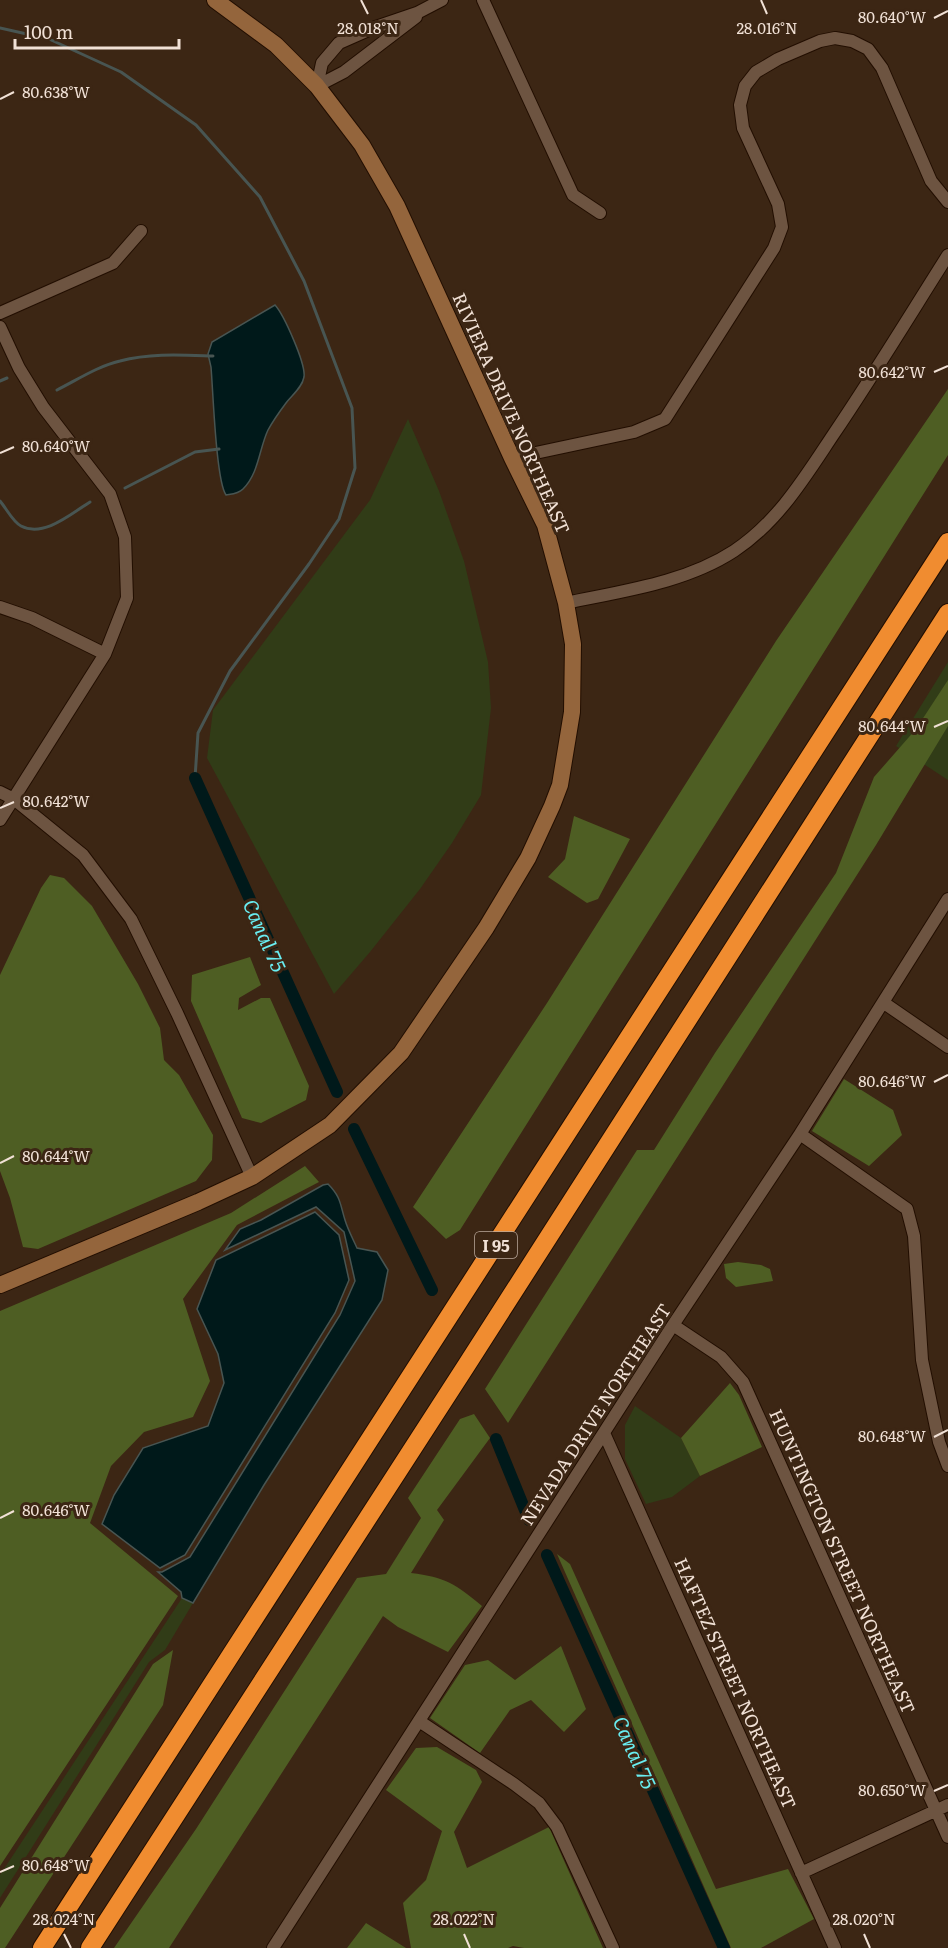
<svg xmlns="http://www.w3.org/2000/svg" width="948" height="1948" font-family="Literata,serif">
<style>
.green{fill:#313c17}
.forest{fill:#4e5e23}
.water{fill:#00191a;stroke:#485552;stroke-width:1.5}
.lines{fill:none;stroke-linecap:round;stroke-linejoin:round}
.stream{stroke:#485552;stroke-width:3}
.canal{stroke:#00191a;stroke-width:12}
.street-casing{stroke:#220e00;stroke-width:14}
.secondary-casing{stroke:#220e00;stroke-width:18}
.highway-casing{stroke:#220e00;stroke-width:20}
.street{stroke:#6d5441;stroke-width:12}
.secondary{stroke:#94653c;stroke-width:16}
.highway{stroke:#f08c30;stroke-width:18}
.ticks{fill:none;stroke:#f1e1d6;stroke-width:2}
.labels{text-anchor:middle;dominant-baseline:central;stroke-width:6;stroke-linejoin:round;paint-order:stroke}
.shield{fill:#3c2614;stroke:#bba99c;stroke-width:1.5}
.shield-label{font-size:16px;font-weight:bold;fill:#f1e1d6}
.street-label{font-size:18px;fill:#f1e1d6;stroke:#3c2614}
.water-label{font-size:20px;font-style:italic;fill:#69eef2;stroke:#3c2614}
.ticks-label{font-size:15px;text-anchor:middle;fill:#f1e1d6;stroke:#3c2614;stroke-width:6;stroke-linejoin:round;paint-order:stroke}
</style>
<rect width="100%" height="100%" fill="#3c2614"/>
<path class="green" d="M 408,419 L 439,491 L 464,561 L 488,662 L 491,708 L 481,795 L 452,843 L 420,889 L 370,952 L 334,994 L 207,758 L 213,710 L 370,500 Z
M 948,662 L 948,780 L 896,746 Z
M 635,1406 L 681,1438 L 700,1476 L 672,1497 L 646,1504 L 625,1459 L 625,1425 Z
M 182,1598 L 193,1603 L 165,1650 L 149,1662 L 0,1898 L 0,1875 Z"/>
<path class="forest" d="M 948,389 L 948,455 L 460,1230 L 446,1239 L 413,1207 L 547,1003 L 776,641 Z
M 948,680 L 948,726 L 876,845 L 508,1423 L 485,1389 L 637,1150 L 654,1150 L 715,1053 L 836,873 L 874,777 L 916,729 Z
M 574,816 L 630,839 L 598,899 L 587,903 L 548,877 L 565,859 Z
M 50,875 L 64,878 L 92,906 L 138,984 L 160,1028 L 164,1060 L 179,1075 L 213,1135 L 212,1160 L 196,1181 L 38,1249 L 23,1247 L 10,1198 L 0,1171 L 0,975 L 41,888 Z
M 250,957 L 261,985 L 239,998 L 238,1010 L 261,998 L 270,998 L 309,1086 L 306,1100 L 261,1123 L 242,1118 L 191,1001 L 192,975 Z
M 844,1079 L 893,1110 L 902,1135 L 869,1166 L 812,1131 Z
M 305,1166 L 319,1182 L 237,1225 L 183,1299 L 210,1381 L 193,1417 L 144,1432 L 111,1466 L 90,1523 L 178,1596 L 0,1866 L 0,1311 L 231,1213 Z
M 738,1262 L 761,1265 L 770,1269 L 773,1281 L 736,1287 L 726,1278 L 724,1264 Z
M 730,1383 L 739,1395 L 762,1447 L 700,1476 L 681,1438 Z
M 474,1414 L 490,1438 L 437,1510 L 444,1520 L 411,1573 C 445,1577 456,1584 482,1606 L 448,1652 L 398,1627 L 383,1616 L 169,1948 L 114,1948 L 196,1829 L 357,1578 L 386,1574 L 421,1518 L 408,1498 L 460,1419 Z
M 557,1554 L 570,1564 L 716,1889 L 788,1869 L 814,1919 L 761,1948 L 731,1948 Z
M 561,1646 L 586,1709 L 564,1732 L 531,1700 L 510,1710 L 480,1753 L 430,1718 L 465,1665 L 488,1660 L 515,1680 Z
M 173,1650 L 163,1705 L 5,1948 L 0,1948 L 0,1908 L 153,1664 Z
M 437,1747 L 476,1770 L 482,1782 L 454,1832 L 467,1868 L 549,1827 L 603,1948 L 524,1948 L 513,1946 L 508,1948 L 411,1948 L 403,1903 L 426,1880 L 442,1831 L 386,1790 L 416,1748 Z
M 366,1923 L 406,1948 L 347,1948 Z"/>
<path class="water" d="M 275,305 C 284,315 306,364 304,377 C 302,388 292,395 286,403 C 280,411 273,421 268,430 C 259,449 259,473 243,489 C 238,494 232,494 226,495 C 216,481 213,390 211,367 L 208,354 L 212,342 Z
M 328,1184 C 341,1197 340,1204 345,1220 C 348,1230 353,1239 357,1248 L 377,1252 L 388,1270 L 382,1300 L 264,1485 L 193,1603 L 182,1598 L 181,1592 L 158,1572 L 162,1572 L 190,1557 L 340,1315 L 355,1281 L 344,1232 L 316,1207 L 225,1250 L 240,1229 L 261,1220 L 323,1185 Z
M 315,1212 L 339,1235 L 349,1280 L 335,1313 L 185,1555 L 160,1568 L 102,1524 L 114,1495 L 143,1448 L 208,1426 L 224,1383 L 218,1354 L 197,1309 L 216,1260 Z"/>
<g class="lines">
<path class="stream" d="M 0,28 L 49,39 L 121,72 L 196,125 L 260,197 L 304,281 L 352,408 L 355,468 L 339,519 L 309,564 L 230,671 L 198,733 L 195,778
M 0,381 L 7,378
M 57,390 C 77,380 98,366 120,361 C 151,353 181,355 213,356
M 125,488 L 195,452 L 219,449
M 0,501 C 6,508 13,522 21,526 C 44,538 72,513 90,502"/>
<path class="canal" d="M 195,778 L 337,1092
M 354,1129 L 432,1290
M 496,1439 L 529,1520
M 547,1555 L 724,1948"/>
<defs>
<path id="street" d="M 483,0 L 573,195 L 600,213
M 317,86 L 322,63 L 339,43 L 373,28 L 417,13 L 442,0
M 317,86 L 344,72 L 416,17
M 0,313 L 113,263 L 141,231
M 0,327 L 19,368 L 43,407 L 110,494 L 125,537 L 127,598 L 105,654 L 0,820
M 512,458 L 634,432 L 665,419 L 774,248 L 782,227 L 778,204 L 743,128 L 740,105 L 745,86 L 756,72 L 778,59 L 820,41 L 835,38 L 852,41 L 868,49 L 882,68 L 931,181 L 948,202
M 566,603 C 622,591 685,583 734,551 C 778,522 805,477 833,435 C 873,376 910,315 948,255
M 0,607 L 32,618 L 105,654
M 0,792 L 14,799 L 83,855 L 131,919 L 177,1013 L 252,1177
M 884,1003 L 948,1047
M 800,1134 L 907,1209 L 914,1236 L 922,1360 L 939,1442 L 948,1466
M 673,1325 L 721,1357 L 743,1382 L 948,1837
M 604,1433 L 835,1948
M 419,1721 L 514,1784 L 539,1803 L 557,1827 L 613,1948
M 801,1873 L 948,1805
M 273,1948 L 673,1325 L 800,1134 L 948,899"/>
<path id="secondary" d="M 0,1285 L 198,1202 L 252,1177 L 330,1125 L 401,1053 L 486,928 L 528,858 L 552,806 L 560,785 L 572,712 L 573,644 L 566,603 L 545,525 L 512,458 L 397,206 L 362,145 L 317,86 L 276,45 L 215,0"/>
<path id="highway" d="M 42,1948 L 948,542
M 90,1948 L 466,1366 L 948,613"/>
</defs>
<use href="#street" class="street-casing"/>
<use href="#secondary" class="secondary-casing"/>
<use href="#highway" class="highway-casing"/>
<use href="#street" class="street"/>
<use href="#secondary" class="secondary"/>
<use href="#highway" class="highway"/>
</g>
<path class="ticks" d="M 361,0 L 368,14M 761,0 L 767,14M 934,18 L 948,11M 0,99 L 14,92M 934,372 L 948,366M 0,453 L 14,447M 934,727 L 948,721M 0,808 L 14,802M 934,1082 L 948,1075M 0,1163 L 14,1156M 934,1437 L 948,1430M 0,1518 L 14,1511M 934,1791 L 948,1785M 0,1872 L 14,1866M 64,1934 L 71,1948M 464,1934 L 470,1948M 864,1934 L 870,1948"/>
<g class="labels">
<rect class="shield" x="475" y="1232" width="42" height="26" rx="4.5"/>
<g class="shield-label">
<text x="496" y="1245">I 95</text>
</g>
<g class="street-label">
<text transform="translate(512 413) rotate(66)">RIVIERA DRIVE NORTHEAST</text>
<text transform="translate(595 1414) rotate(-57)">NEVADA DRIVE NORTHEAST</text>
<text transform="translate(843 1561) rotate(66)">HUNTINGTON STREET NORTHEAST</text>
<text transform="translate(736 1683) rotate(66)">HAFTEZ STREET NORTHEAST</text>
</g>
<g class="water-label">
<text transform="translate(266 935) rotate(66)">Canal 75</text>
<text transform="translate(636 1752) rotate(66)">Canal 75</text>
</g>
</g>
<g class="ticks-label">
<text x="892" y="23">80.640°W</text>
<text x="368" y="34">28.018°N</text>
<text x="767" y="34">28.016°N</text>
<text x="56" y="98">80.638°W</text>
<text x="892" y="378">80.642°W</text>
<text x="56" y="452">80.640°W</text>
<text x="892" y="732">80.644°W</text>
<text x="56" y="807">80.642°W</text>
<text x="892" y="1087">80.646°W</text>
<text x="56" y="1162">80.644°W</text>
<text x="892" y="1442">80.648°W</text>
<text x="56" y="1516">80.646°W</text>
<text x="892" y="1796">80.650°W</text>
<text x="56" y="1871">80.648°W</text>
<text x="64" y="1925">28.024°N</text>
<text x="464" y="1925">28.022°N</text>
<text x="864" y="1925">28.020°N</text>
</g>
<path d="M15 39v9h164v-9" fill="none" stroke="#f1e1d6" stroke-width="3"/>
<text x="24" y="39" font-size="18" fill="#f1e1d6" stroke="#3c2614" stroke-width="4.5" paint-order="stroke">100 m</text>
</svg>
